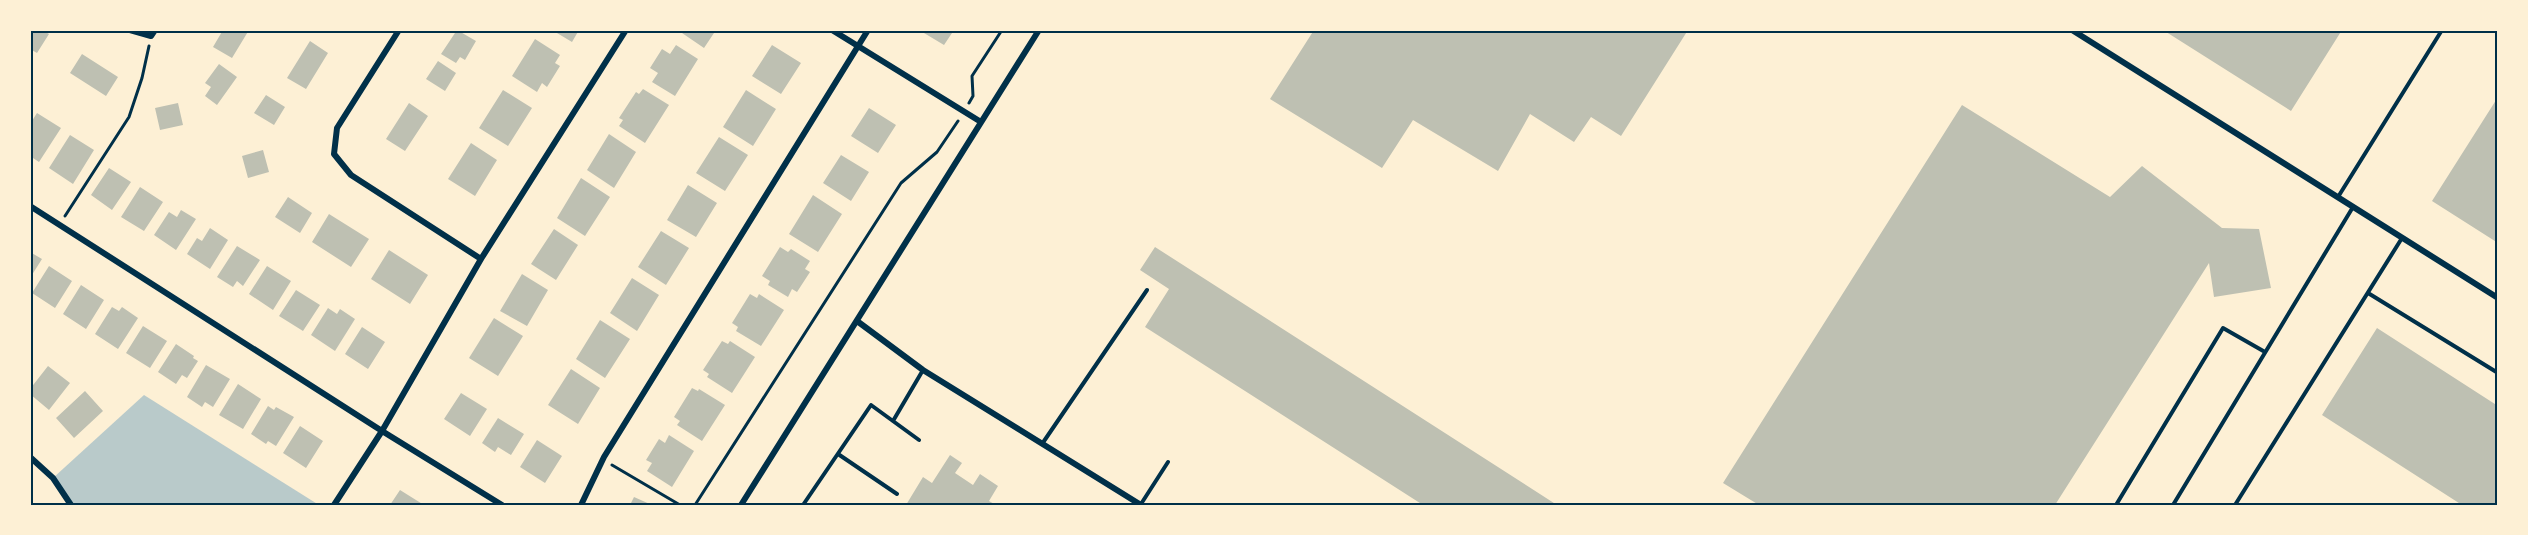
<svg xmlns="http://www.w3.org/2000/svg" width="2528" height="535" font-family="'Sofia Sans Condensed',sans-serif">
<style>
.green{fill:#b9caca}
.building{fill:#bec0b2}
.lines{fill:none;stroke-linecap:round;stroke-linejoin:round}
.path{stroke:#003049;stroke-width:3}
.service{stroke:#003049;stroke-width:4}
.minor{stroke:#003049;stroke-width:6}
.neatline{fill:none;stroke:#003049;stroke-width:2}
</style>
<rect width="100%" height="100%" fill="#fdf0d5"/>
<path class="green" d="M 144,395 L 319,505 L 72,505 L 53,478 Z"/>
<path class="building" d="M 30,30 L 42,30 L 49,34 L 37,53 L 30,49 Z
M 223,30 L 249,30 L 232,58 L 213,47 Z
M 457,30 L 476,41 L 465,60 L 460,57 L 456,63 L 441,54 Z
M 552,30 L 579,30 L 572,42 Z
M 684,30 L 716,30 L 704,48 L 682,33 Z
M 919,30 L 954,30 L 944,45 Z
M 1314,30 L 1688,30 L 1621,136 L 1591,117 L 1574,142 L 1530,114 L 1498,171 L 1413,120 L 1382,168 L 1270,99 Z
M 2163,30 L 2342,30 L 2291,111 Z
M 535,39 L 560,55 L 555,63 L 560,66 L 547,87 L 542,83 L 537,92 L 512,76 Z
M 310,41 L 328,53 L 306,89 L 287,78 Z
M 676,45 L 698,59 L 675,96 L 652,82 L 658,73 L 650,68 L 662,49 L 670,54 Z
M 772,45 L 801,63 L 781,94 L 752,76 Z
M 82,54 L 118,77 L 106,96 L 70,73 Z
M 438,61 L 456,73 L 445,91 L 426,79 Z
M 219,64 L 237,77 L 217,105 L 205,96 L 211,87 L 205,83 Z
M 643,89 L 669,105 L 645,143 L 619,126 L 623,120 L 619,118 L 636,92 L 639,94 Z
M 503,90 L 532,108 L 508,146 L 479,128 Z
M 746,90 L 776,109 L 753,146 L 723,127 Z
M 266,95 L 285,107 L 274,125 L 254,113 Z
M 2498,97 L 2498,243 L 2432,201 Z
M 178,103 L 183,125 L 160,130 L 155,108 Z
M 409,103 L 428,116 L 405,151 L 386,139 Z
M 1962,105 L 2110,197 L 2142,166 L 2222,228 L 2259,229 L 2271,288 L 2214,297 L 2209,263 L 2055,505 L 1759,505 L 1723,483 Z
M 869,108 L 896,125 L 878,153 L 851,136 Z
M 37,113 L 61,128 L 39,162 L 30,156 L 30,124 Z
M 609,134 L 636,152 L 614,188 L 587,170 Z
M 70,135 L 94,150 L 73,184 L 49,168 Z
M 719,137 L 748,155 L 725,191 L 696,173 Z
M 471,143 L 497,160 L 475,196 L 448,179 Z
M 263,150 L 269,172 L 248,178 L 242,156 Z
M 841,155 L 869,172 L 851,201 L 823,183 Z
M 109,168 L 131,182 L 112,210 L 91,195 Z
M 581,178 L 610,197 L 585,236 L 557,218 Z
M 688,185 L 717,203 L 696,237 L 667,220 Z
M 140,187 L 163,202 L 144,231 L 121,217 Z
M 813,195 L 842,214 L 818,252 L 789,234 Z
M 288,197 L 312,213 L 300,233 L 275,217 Z
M 181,210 L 196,219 L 176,250 L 154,235 L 169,212 L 177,217 Z
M 329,214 L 369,239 L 351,267 L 312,242 Z
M 210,228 L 228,240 L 210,269 L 187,254 L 197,238 L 202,241 Z
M 554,229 L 578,245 L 556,280 L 531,264 Z
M 661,231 L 689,248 L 666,285 L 638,267 Z
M 237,246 L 260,260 L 243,286 L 237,281 L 233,287 L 217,277 Z
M 780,247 L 788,252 L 791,249 L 810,261 L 805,269 L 810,272 L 797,292 L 792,289 L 788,297 L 768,285 L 770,281 L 762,276 Z
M 1155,247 L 1557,505 L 1423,505 L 1145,327 L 1169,289 L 1140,270 Z
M 389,250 L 428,275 L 410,304 L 371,279 Z
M 30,252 L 42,259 L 30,278 Z
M 49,266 L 72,281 L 55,308 L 32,293 Z
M 267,266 L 291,281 L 273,310 L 249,294 Z
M 522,274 L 548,290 L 527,326 L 500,311 Z
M 632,278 L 659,295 L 637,331 L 610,313 Z
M 81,285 L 104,300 L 86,329 L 63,314 Z
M 296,290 L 320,305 L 303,331 L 279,316 Z
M 750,294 L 757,298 L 759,294 L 784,310 L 761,346 L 736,331 L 738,327 L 732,323 Z
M 112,307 L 119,311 L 122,307 L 138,318 L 118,349 L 95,334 Z
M 328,308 L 337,314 L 340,309 L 355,319 L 335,351 L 311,335 Z
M 494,318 L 523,336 L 498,376 L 469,358 Z
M 600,320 L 630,339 L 605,378 L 576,359 Z
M 143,326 L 167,341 L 150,368 L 126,353 Z
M 362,327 L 385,342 L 368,369 L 345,354 Z
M 2377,328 L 2498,406 L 2498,502 L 2496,505 L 2462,505 L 2322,415 Z
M 722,341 L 728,344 L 730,341 L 755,357 L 732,393 L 707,377 L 709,374 L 703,370 Z
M 176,344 L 194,356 L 193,358 L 198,361 L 187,378 L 182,375 L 176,384 L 158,372 Z
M 206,365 L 230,379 L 213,407 L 205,402 L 202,407 L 187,397 Z
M 48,366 L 70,383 L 49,410 L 30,394 L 30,389 Z
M 571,369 L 600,388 L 578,424 L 548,405 Z
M 238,384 L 261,399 L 243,429 L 219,415 Z
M 692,388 L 698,391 L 699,389 L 725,405 L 702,441 L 677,425 L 680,421 L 674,417 Z
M 85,391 L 103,411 L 74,438 L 56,418 Z
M 461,393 L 487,409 L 470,436 L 444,419 Z
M 268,406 L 274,410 L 276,407 L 294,417 L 276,446 L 268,441 L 266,444 L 251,434 Z
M 498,418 L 524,434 L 511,455 L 498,447 L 495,452 L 482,443 Z
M 300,426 L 323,441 L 306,468 L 283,453 Z
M 669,435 L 694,451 L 672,487 L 647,471 L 652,463 L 646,460 L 659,439 L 665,443 Z
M 537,440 L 562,456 L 545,483 L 520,467 Z
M 950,455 L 962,463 L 955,473 L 973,485 L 980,474 L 998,486 L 989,501 L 996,505 L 906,505 L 923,477 L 932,483 Z
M 400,490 L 424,505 L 390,505 Z
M 634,497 L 652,505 L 630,505 Z"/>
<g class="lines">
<path class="path" d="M 969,103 L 973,96 L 972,76 L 1002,30
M 65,216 L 129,117 L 142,78 L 149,46
M 612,465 L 680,505
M 695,505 L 901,183 L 937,152 L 958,121"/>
<path class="service" d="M 2338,197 L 2442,30
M 2368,293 L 2498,373
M 893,421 L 923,370
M 1042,444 L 1147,290
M 838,454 L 897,494
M 1141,504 L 1168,462
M 803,505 L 871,405 L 919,440
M 2116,505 L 2223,328 L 2265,352
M 2173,505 L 2353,207
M 2235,505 L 2402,238"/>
<path class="minor" d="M 130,30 L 151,36 L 155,30
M 399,30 L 337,128 L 334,154 L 351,175 L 481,259
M 832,30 L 981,122
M 2072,30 L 2498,298
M 30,206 L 382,431 L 502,505
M 857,321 L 923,370 L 1141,505
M 30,457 L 53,478 L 71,505
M 334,505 L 382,431 L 481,259 L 626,30
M 581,505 L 604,457 L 868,30
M 741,505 L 1039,30"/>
</g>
<rect width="2528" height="535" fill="none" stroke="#fdf0d5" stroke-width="63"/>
<rect x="32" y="32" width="2464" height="472" class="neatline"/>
</svg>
